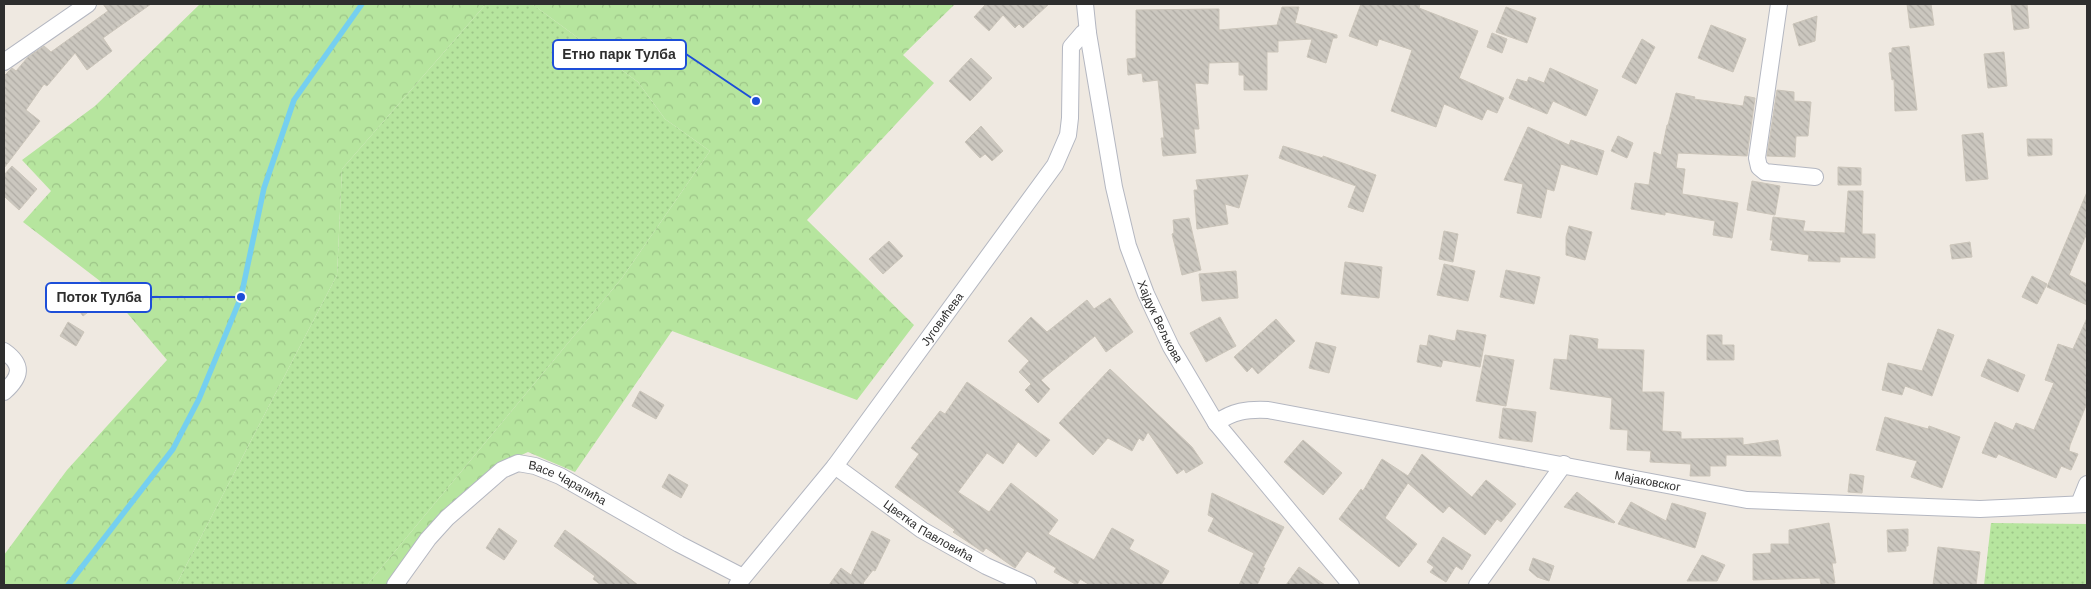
<svg xmlns="http://www.w3.org/2000/svg" width="2091" height="589" font-family="Arial,sans-serif">
<style>
.grass{fill:url(#grass-dots)}
.forest{fill:url(#forest-crowns)}
.lines{fill:none;stroke-linecap:round;stroke-linejoin:round}
.stream{stroke:#75cff0;stroke-width:5.5}
.building{fill:url(#building-back-hatch);stroke:#cbc5ba}
.minor-casing{stroke:#b4b7c1;stroke-width:18}
.minor{stroke:#fff;stroke-width:16}
.labels{text-anchor:middle;dominant-baseline:central;stroke-width:5;stroke-linejoin:round;paint-order:stroke}
.street-label{font-size:12px;fill:#2e2e2e;stroke:#fff}
.leader{fill:none;stroke:#1d4ed8;stroke-width:2}
.callout-dot{fill:#1d4ed8;stroke:#fff;stroke-width:2}
.callout{fill:#fff;stroke:#1d4ed8;stroke-width:2}
.callout-label{font-size:14px;text-anchor:middle;font-weight:bold;fill:#2e2e2e}
</style>
<defs>
<pattern id="grass-dots" width="8" height="8" patternUnits="userSpaceOnUse" patternTransform="scale(1.25)"><rect width="8" height="8" fill="#b6e59e"/><path d="M2 2h.1M6 6h.1" fill="none" stroke="#9dc588" stroke-width="1.8" stroke-linecap="round"/></pattern>
<pattern id="forest-crowns" width="20" height="18" patternUnits="userSpaceOnUse" patternTransform="scale(1.25)"><rect width="20" height="18" fill="#b6e59e"/><path d="M2 6a3 3 0 1 1 6 0M12 15a3 3 0 1 1 6 0" fill="none" stroke="#9dc588"/></pattern>
<pattern id="building-back-hatch" width="6" height="6" patternUnits="userSpaceOnUse" patternTransform="scale(1.25)"><rect width="6" height="6" fill="#cbc7bf"/><path d="M-1 5l2 2M0 0l6 6M5-1l2 2" fill="none" stroke="#afaba4"/></pattern>
</defs>
<rect width="100%" height="100%" fill="#efe9e1"/>
<path class="grass" d="M 486,4 L 532,4 L 638,82 L 665,119 L 710,151 L 622,278 L 367,585 L 176,585 L 337,275 L 342,169 Z
M 1991,523 L 2087,524 L 2087,585 L 1984,585 Z"/>
<path class="forest" d="M 200,4 L 486,4 L 342,169 L 337,275 L 176,585 L 4,585 L 4,555 L 67,470 L 167,360 L 100,281 L 23,222 L 51,191 L 22,160 L 95,106 Z
M 532,4 L 955,4 L 903,55 L 934,83 L 807,220 L 914,325 L 857,400 L 672,331 L 575,472 L 528,452 L 498,466 L 413,565 L 398,585 L 367,585 L 622,278 L 710,151 L 665,119 L 638,82 Z"/>
<g class="lines">
<path class="stream" d="M 68,585 L 173,449 L 199,399 L 241,297 L 264,188 L 294,100 L 362,4"/>
</g>
<path class="building" d="M 103,4 L 151,4 L 103,38 L 112,51 L 87,70 L 75,53 L 47,86 L 44,84 L 26,110 L 40,121 L 4,168 L 4,76 L 12,68 L 16,71 L 28,57 L 44,46 L 51,52 L 108,11 Z
M 986,4 L 1049,4 L 1023,28 L 1019,24 L 1015,28 L 1003,15 L 989,31 L 974,17 Z
M 1361,4 L 1420,4 L 1419,8 L 1478,31 L 1459,78 L 1504,98 L 1497,113 L 1487,109 L 1482,120 L 1444,104 L 1436,127 L 1391,111 L 1412,50 L 1379,39 L 1377,46 L 1349,36 Z
M 1907,4 L 1931,4 L 1934,25 L 1910,28 Z
M 2011,4 L 2027,4 L 2029,28 L 2014,30 Z
M 1282,7 L 1299,7 L 1295,23 L 1337,35 L 1337,38 L 1333,38 L 1326,63 L 1307,57 L 1312,39 L 1278,41 L 1278,52 L 1267,52 L 1267,90 L 1244,90 L 1244,75 L 1239,75 L 1239,62 L 1209,63 L 1208,84 L 1195,83 L 1199,129 L 1194,129 L 1196,153 L 1163,156 L 1161,138 L 1164,138 L 1158,80 L 1143,82 L 1142,73 L 1128,75 L 1127,59 L 1136,58 L 1136,10 L 1219,9 L 1219,30 L 1277,25 Z
M 1506,7 L 1536,18 L 1527,43 L 1496,32 Z
M 1817,16 L 1815,41 L 1799,46 L 1793,24 Z
M 1711,25 L 1746,39 L 1733,72 L 1698,58 Z
M 1492,33 L 1507,39 L 1502,53 L 1487,47 Z
M 1642,39 L 1655,47 L 1636,84 L 1622,77 Z
M 1909,46 L 1917,110 L 1895,111 L 1894,79 L 1892,80 L 1889,53 L 1892,52 L 1892,48 Z
M 2004,52 L 2007,86 L 1988,88 L 1984,54 Z
M 971,58 L 992,78 L 970,101 L 949,81 Z
M 1550,68 L 1598,90 L 1586,116 L 1553,101 L 1547,114 L 1509,98 L 1517,79 L 1527,82 L 1529,77 L 1544,83 Z
M 1777,90 L 1794,92 L 1794,101 L 1811,102 L 1808,136 L 1796,136 L 1795,157 L 1767,156 Z
M 1676,93 L 1695,97 L 1694,99 L 1743,106 L 1745,96 L 1755,98 L 1747,156 L 1678,153 L 1676,168 L 1685,169 L 1682,194 L 1738,203 L 1732,238 L 1713,235 L 1715,221 L 1665,212 L 1665,215 L 1631,209 L 1635,183 L 1649,185 L 1654,152 L 1661,155 L 1667,125 L 1668,125 Z
M 981,126 L 1003,151 L 992,161 L 985,154 L 980,158 L 965,142 Z
M 1528,127 L 1569,145 L 1571,140 L 1604,151 L 1597,175 L 1561,164 L 1554,191 L 1547,189 L 1541,218 L 1517,213 L 1523,184 L 1504,180 Z
M 1983,133 L 1988,179 L 1966,181 L 1962,135 Z
M 1618,136 L 1633,143 L 1627,158 L 1611,151 Z
M 2027,139 L 2052,139 L 2052,155 L 2028,156 Z
M 1283,146 L 1323,158 L 1323,156 L 1376,175 L 1363,212 L 1348,207 L 1356,186 L 1279,158 Z
M 12,166 L 37,189 L 19,210 L 4,196 L 4,175 Z
M 1838,167 L 1861,168 L 1861,185 L 1838,185 Z
M 1248,175 L 1239,208 L 1225,204 L 1228,224 L 1197,229 L 1194,190 L 1198,190 L 1196,180 Z
M 1752,181 L 1780,186 L 1775,215 L 1747,210 Z
M 1848,191 L 1863,191 L 1862,234 L 1875,234 L 1875,258 L 1840,257 L 1840,262 L 1808,261 L 1809,255 L 1771,250 L 1773,240 L 1770,240 L 1773,217 L 1805,221 L 1803,231 L 1845,233 Z
M 2087,192 L 2087,233 L 2069,275 L 2087,284 L 2087,305 L 2047,287 Z
M 1189,218 L 1201,270 L 1182,275 L 1172,234 L 1174,233 L 1173,220 Z
M 1569,226 L 1592,232 L 1585,260 L 1566,255 L 1566,237 Z
M 1444,231 L 1458,234 L 1453,262 L 1439,259 Z
M 889,241 L 903,256 L 883,274 L 869,259 Z
M 1970,242 L 1972,257 L 1952,259 L 1950,245 Z
M 1345,262 L 1382,267 L 1379,298 L 1341,294 Z
M 1444,264 L 1475,271 L 1468,301 L 1437,295 Z
M 1506,270 L 1540,277 L 1534,304 L 1500,297 Z
M 1236,271 L 1238,298 L 1202,301 L 1199,274 Z
M 2032,276 L 2047,284 L 2037,304 L 2022,297 Z
M 91,283 L 104,300 L 83,316 L 70,299 Z
M 1110,298 L 1133,332 L 1106,352 L 1095,336 L 1041,380 L 1050,389 L 1038,403 L 1025,390 L 1031,384 L 1019,372 L 1029,361 L 1008,341 L 1031,317 L 1047,332 L 1087,300 L 1094,309 Z
M 1220,317 L 1236,346 L 1206,362 L 1190,333 Z
M 2087,318 L 2087,403 L 2070,445 L 2069,451 L 2078,454 L 2071,470 L 2061,466 L 2056,478 L 1998,454 L 1996,458 L 1982,453 L 1995,422 L 2013,430 L 2016,423 L 2034,430 L 2054,383 L 2045,380 L 2058,344 L 2073,349 Z
M 1276,319 L 1295,341 L 1258,374 L 1252,367 L 1247,372 L 1234,357 Z
M 68,322 L 84,332 L 76,346 L 60,336 Z
M 1938,329 L 1954,335 L 1932,396 L 1905,386 L 1902,395 L 1882,390 L 1888,363 L 1922,371 Z
M 1457,330 L 1486,335 L 1480,367 L 1443,360 L 1441,367 L 1417,362 L 1420,345 L 1427,346 L 1429,335 L 1455,341 Z
M 1570,335 L 1598,339 L 1597,349 L 1644,350 L 1642,392 L 1664,392 L 1662,431 L 1681,432 L 1681,439 L 1743,438 L 1743,445 L 1778,440 L 1781,456 L 1726,455 L 1726,466 L 1710,466 L 1710,476 L 1690,476 L 1691,464 L 1650,462 L 1651,451 L 1627,450 L 1628,430 L 1610,429 L 1612,398 L 1550,389 L 1554,359 L 1567,360 Z
M 1707,335 L 1722,335 L 1722,345 L 1734,345 L 1734,360 L 1707,360 Z
M 1316,342 L 1336,347 L 1329,373 L 1309,368 Z
M 1485,355 L 1514,360 L 1506,406 L 1476,401 Z
M 1988,359 L 2025,375 L 2018,392 L 1981,376 Z
M 1110,369 L 1192,447 L 1203,463 L 1186,473 L 1184,469 L 1177,474 L 1148,432 L 1143,441 L 1139,438 L 1132,451 L 1108,438 L 1093,455 L 1059,423 Z
M 967,382 L 1050,440 L 1036,457 L 1018,442 L 1003,464 L 987,453 L 958,492 L 989,512 L 1011,483 L 1058,520 L 1048,534 L 1094,560 L 1112,528 L 1134,540 L 1129,549 L 1169,571 L 1161,585 L 1090,585 L 1080,579 L 1077,585 L 1054,572 L 1056,568 L 1027,551 L 1015,568 L 986,548 L 983,552 L 953,532 L 955,530 L 895,487 L 919,454 L 911,448 L 940,411 L 945,414 Z
M 640,391 L 664,405 L 656,419 L 632,406 Z
M 1503,408 L 1536,412 L 1532,442 L 1499,438 Z
M 1885,417 L 1928,429 L 1929,426 L 1960,437 L 1942,488 L 1911,477 L 1917,461 L 1876,450 Z
M 1303,440 L 1342,473 L 1323,495 L 1284,462 Z
M 1422,454 L 1472,497 L 1486,480 L 1516,504 L 1501,522 L 1497,519 L 1485,535 L 1449,506 L 1443,513 L 1408,483 L 1385,518 L 1417,544 L 1399,567 L 1339,519 L 1361,489 L 1363,491 L 1382,459 L 1408,476 Z
M 669,474 L 688,485 L 681,498 L 662,487 Z
M 1850,474 L 1864,476 L 1862,493 L 1848,492 Z
M 1577,492 L 1615,522 L 1614,523 L 1564,507 Z
M 1212,493 L 1284,527 L 1263,568 L 1265,568 L 1257,585 L 1239,585 L 1254,553 L 1208,531 L 1214,518 L 1208,515 Z
M 1631,502 L 1666,521 L 1672,503 L 1706,513 L 1695,548 L 1618,524 Z
M 1829,523 L 1836,563 L 1832,563 L 1835,583 L 1821,585 L 1820,578 L 1753,580 L 1753,554 L 1771,553 L 1771,544 L 1789,544 L 1789,530 Z
M 499,528 L 517,541 L 504,560 L 486,548 Z
M 1908,529 L 1908,546 L 1906,546 L 1906,551 L 1888,552 L 1887,530 Z
M 565,530 L 598,554 L 638,585 L 601,585 L 593,579 L 595,576 L 554,546 Z
M 872,531 L 890,540 L 875,571 L 873,570 L 863,583 L 865,585 L 829,585 L 841,568 L 851,575 Z
M 1443,537 L 1471,555 L 1462,570 L 1456,566 L 1446,582 L 1430,572 L 1434,567 L 1427,562 Z
M 1938,547 L 1980,552 L 1976,585 L 1933,585 Z
M 1702,555 L 1725,565 L 1717,581 L 1687,581 Z
M 1533,558 L 1554,566 L 1549,581 L 1537,577 L 1529,570 Z
M 1299,567 L 1325,585 L 1286,585 Z"/>
<g class="lines">
<defs>
<g id="minor">
<path id="s1" d="M 1085,4 L 1088,33 L 1114,187 L 1128,246 L 1146,294 L 1171,347 L 1216,423 L 1351,585"/>
<path d="M 1779,4 L 1757,158 L 1759,167 L 1765,172 L 1815,177"/>
<path d="M 4,62 L 88,4"/>
<path d="M 4,351 C 24,365 21,377 4,392"/>
<path id="s2" d="M 1216,423 C 1233,411 1247,409 1268,410 L 1747,500 L 1980,509 L 2087,504"/>
<path id="s3" d="M 835,466 L 922,530 L 986,566 L 1028,585"/>
<path d="M 2079,504 L 2087,484"/>
<path id="s4" d="M 395,585 L 428,539 L 447,518 L 502,470 L 518,463 L 535,466 L 560,476 L 679,544 L 743,577"/>
<path id="s5" d="M 737,585 L 835,466 L 1055,165 L 1068,135 L 1070,118 L 1071,47 L 1083,33 L 1088,33"/>
<path d="M 1477,585 L 1564,464"/>
</g>
</defs>
<use href="#minor" class="minor-casing"/>
<use href="#minor" class="minor"/>
</g>
<g class="labels">
<g class="street-label">
<text stroke="none"><textPath href="#s5" startOffset="336">Југовићева</textPath></text>
<text stroke="none"><textPath href="#s1" startOffset="328">Хајдук Вељкова</textPath></text>
<text stroke="none"><textPath href="#s2" startOffset="441">Мајаковског</textPath></text>
<text stroke="none"><textPath href="#s4" startOffset="229">Васе Чарапића</textPath></text>
<text stroke="none"><textPath href="#s3" startOffset="114">Цветка Павловића</textPath></text>
</g>
</g>
<path class="leader" d="M756 101L686 54M241 297L151 297"/>
<g class="callout-dot">
<circle cx="756" cy="101" r="5"/>
<circle cx="241" cy="297" r="5"/>
</g>
<g class="callout">
<rect x="553" y="40" width="133" height="29" rx="5"/>
<rect x="46" y="283" width="105" height="29" rx="5"/>
</g>
<g class="callout-label">
<text x="619" y="59">Етно парк Тулба</text>
<text x="99" y="302">Поток Тулба</text>
</g>
<rect width="2091" height="589" fill="none" stroke="#2e2e2e" stroke-width="10"/>
</svg>
